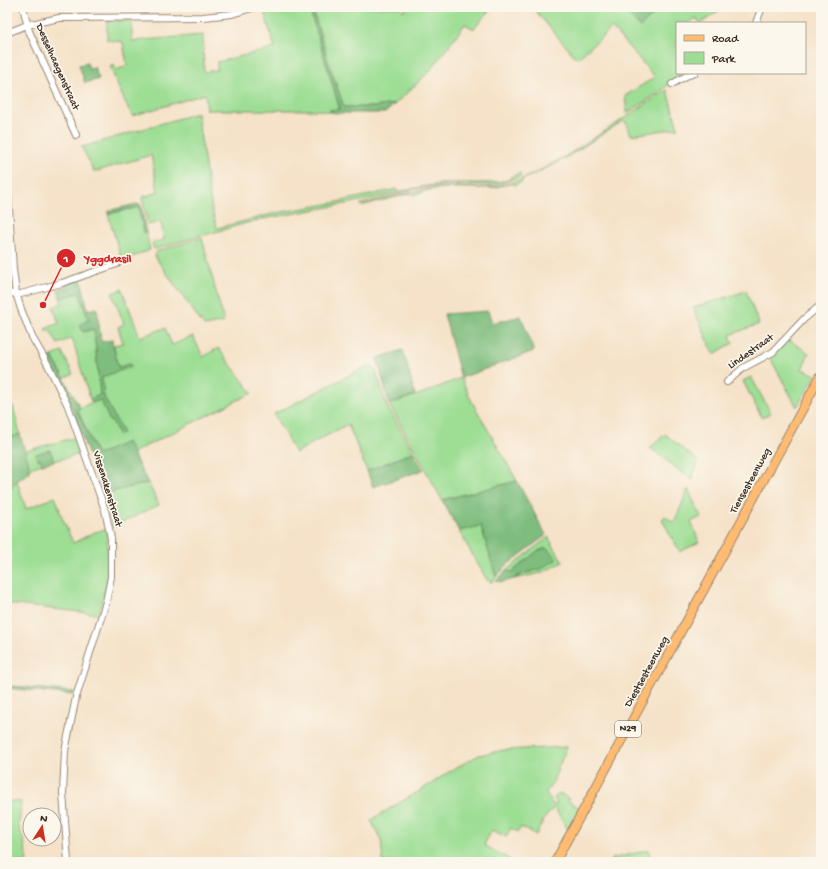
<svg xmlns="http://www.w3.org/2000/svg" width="828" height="869" font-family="'Gochi Hand',sans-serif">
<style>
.green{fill:#9dde94;stroke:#6c8459}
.forest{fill:#7ebd7e;stroke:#5c744e}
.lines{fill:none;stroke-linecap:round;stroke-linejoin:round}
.minor-casing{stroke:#988673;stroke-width:8}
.major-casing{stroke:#988673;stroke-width:10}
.minor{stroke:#fff;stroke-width:6}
.major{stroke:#ffbb71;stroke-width:8}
.labels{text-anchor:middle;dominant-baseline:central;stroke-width:3.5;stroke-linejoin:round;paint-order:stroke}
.shield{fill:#fbf7ec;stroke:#75685c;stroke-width:1}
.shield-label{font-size:10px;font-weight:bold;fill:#3b2a1e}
.street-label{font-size:11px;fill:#3b2a1e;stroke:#fbf7ec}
.leader{fill:none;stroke:#d62828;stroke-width:1.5}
.callout-dot{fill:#d62828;stroke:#fbf7ec;stroke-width:1.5}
.mark-label{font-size:12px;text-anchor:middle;font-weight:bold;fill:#fff}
.callout-label{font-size:12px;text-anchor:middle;font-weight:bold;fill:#d62828;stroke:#fbf7ec;stroke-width:3.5;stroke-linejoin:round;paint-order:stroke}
</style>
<rect width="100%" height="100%" fill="#fbf7ec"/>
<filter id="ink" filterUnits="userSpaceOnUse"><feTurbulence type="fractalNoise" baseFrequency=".025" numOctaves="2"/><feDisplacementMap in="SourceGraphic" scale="8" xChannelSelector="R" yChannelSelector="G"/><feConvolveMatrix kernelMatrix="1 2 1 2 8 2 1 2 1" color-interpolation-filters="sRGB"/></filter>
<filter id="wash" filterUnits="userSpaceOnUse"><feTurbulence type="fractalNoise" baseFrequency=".012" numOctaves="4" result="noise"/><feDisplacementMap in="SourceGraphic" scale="16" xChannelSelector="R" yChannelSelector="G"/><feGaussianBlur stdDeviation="0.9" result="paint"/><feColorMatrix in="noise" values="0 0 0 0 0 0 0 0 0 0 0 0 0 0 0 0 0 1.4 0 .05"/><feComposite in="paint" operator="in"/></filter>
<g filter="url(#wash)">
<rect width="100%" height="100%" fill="#f5e2c8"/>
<path class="green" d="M 266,7 L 309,7 L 340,110 L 331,110 L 330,112 L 319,110 L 207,110 L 205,94 L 132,116 L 119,89 L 110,66 L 114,65 L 116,70 L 127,66 L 123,42 L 107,40 L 107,21 L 132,21 L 132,41 L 203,35 L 204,72 L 217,70 L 217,62 L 275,48 L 263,8 Z
M 312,7 L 377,7 L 378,8 L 400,7 L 403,11 L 409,7 L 492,7 L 474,29 L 465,24 L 429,72 L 395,104 L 373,107 L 344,107 L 328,61 Z
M 532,7 L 621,7 L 640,27 L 661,7 L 722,7 L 723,8 L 701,23 L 700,23 L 696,18 L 689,23 L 677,23 L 677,73 L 689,73 L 675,79 L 659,93 L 627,113 L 625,96 L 655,77 L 612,28 L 577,59 Z
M 667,90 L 678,128 L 631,135 L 626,122 L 625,123 L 623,121 L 564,159 L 522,180 L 522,182 L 514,185 L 513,183 L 492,188 L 444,188 L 422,191 L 422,193 L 413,195 L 412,193 L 361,206 L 361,204 C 388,197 416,190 444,187 C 463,185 483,190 502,185 C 535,178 565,156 594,138 C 618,122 643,106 667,90 Z
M 197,113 L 212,210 L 217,228 L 276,213 L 333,203 L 397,189 L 397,192 C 416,188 434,184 452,183 C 473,182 491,185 511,179 L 510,177 L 520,173 L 521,176 L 502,183 L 490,185 L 454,184 L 420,188 L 351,203 L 258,220 L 154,249 L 152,243 L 164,240 L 161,222 L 148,225 L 142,197 L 158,192 L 151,155 L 94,172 L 82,147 Z
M 139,207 L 144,232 L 146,232 L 150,250 L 122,261 L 108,214 Z
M 202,238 L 224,322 L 204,326 L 155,257 L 156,252 L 160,250 Z
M 122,289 L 140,337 L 165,328 L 172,345 L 193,336 L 203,357 L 218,348 L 252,393 L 132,453 L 127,443 L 97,455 L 77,409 L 100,399 L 110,421 L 112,420 L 122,433 L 104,397 L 102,376 L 130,364 L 117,368 L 114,345 L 123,343 L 118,327 L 124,324 L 112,293 Z
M 746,291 L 759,324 L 730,335 L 733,343 L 714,354 L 693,308 Z
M 79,293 L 89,320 L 80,325 L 83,332 L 94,329 L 100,395 L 90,399 L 72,338 L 58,344 L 50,331 L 47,332 L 45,329 L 59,323 L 53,307 L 62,303 L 60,298 Z
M 787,339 L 809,353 L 802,369 L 816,375 L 797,407 L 769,356 Z
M 62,352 L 73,374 L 64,378 L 52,356 Z
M 367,366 L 375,368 L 387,406 L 413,452 L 367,471 L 348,424 L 295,453 L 274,414 Z
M 751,377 L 771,413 L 762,418 L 743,381 Z
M 461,378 L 471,400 L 517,481 L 442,500 L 389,404 L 421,394 Z
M 13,406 L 20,434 L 7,439 L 7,408 Z
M 665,434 L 698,461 L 692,480 L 650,448 Z
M 77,437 L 83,453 L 54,461 L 50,450 L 38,460 L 41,459 L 42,464 L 30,468 L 25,451 Z
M 17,481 L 26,509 L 55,497 L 60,509 L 59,510 L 73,543 L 95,532 L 107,529 L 108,568 L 107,583 L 99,614 L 7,604 L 7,494 Z
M 148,483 L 159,505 L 112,527 L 103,494 Z
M 688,489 L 701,517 L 691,522 L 699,542 L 680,552 L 662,520 L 665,516 L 674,523 Z
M 481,526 L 496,577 L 492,582 L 487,580 L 459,531 Z
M 548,537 L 563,562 L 541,573 L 514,579 L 522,574 L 541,569 L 556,559 L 549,550 L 536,552 L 512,572 L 506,571 Z
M 567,747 L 554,778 L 554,780 L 546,792 L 553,805 L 557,804 L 554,798 L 560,793 L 569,799 L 568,801 L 580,808 L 568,830 L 554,807 L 544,819 L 536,835 L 521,827 L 518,832 L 511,828 L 506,837 L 492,830 L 484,845 L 514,862 L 383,862 L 381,840 L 371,820 L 434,782 L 450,771 L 479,755 L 504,750 Z
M 7,801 L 21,802 L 19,827 L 25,845 L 27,862 L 7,862 Z
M 649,850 L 651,862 L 611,862 L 611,859 Z"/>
<path class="forest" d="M 309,7 L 312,7 L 328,61 L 344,107 L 373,107 L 395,104 L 385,113 L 337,113 L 330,112 L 330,110 L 340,109 Z
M 621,7 L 661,7 L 640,27 Z
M 87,63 L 89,69 L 94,67 L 99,79 L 85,83 L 79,65 Z
M 136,204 L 141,205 L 146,232 L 144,233 L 138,207 L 108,214 L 108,211 Z
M 81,279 L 88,310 L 97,308 L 101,342 L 112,340 L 118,367 L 130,364 L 131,367 L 102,377 L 104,397 L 123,433 L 119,435 L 112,421 L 110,422 L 101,400 L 92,403 L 90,399 L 100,395 L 94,329 L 83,332 L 80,324 L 89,320 L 79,293 L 60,298 L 58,290 L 65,287 L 65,284 Z
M 488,311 L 492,323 L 521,316 L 534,351 L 461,378 L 444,314 Z
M 403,350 L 415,395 L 389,404 L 377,358 Z
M 52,356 L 80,408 L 77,409 L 97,455 L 127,442 L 148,483 L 103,494 L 68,398 L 48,359 Z
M 20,434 L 30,468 L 30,472 L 17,481 L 7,493 L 7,484 L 10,481 L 7,474 L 7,439 Z
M 50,450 L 54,461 L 42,464 L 41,459 L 38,460 L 36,454 Z
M 413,452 L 423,470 L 373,487 L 367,471 Z
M 517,481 L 546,535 L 507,565 L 496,577 L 481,526 L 459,531 L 442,500 Z
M 545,548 L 549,550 L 557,559 L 541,569 L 522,574 L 514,579 L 502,582 L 496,581 L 506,571 L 512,572 L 536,552 Z
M 14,686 L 74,692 L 73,695 L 7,688 Z"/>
</g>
<g filter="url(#ink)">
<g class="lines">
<defs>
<path id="minor" d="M 23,7 L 29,31 L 76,135
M 756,23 L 762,7
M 7,33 L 27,25 L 59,18 L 203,17 L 232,14 L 255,7
M 672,84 L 686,76 L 695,73
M 7,178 L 13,269 L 16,293 L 21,309 L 32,337 L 47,363 L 68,406 L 105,510 L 111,538 L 111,577 L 106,602 L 76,697 L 65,751 L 63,793 L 68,862
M 7,294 L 16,293
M 17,295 L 62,283 L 117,264
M 727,382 L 743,368 L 773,352 L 804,319 L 821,305"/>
<path id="major" d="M 555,862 L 821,375"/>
</defs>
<use href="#minor" class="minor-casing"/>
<use href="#major" class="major-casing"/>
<use href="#minor" class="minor"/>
<use href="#major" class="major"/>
</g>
</g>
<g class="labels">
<rect class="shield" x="615" y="721" width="26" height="16" rx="3"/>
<g class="shield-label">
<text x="628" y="729">N29</text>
</g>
<g class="street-label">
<text transform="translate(57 67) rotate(66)">Desselhaegenstraat</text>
<text transform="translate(751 352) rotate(-35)">Lindestraat</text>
<text transform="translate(751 481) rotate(-61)">Tiensesteenweg</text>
<text transform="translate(107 489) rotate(73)">Vissenakenstraat</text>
<text transform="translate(647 672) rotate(-61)">Diestsesteenweg</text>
</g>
</g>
<path class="leader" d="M43 305L66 258"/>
<g class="callout-dot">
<circle cx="43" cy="305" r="4"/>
<circle cx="66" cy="258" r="10"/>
</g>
<g class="mark-label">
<text x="66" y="262">1</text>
</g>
<g class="callout-label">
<text x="108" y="262">Yggdrasil</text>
</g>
<rect width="828" height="869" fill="none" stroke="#fbf7ec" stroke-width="24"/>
<rect x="676" y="22" width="130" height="52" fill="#fbf7ec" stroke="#aea59a"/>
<rect x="684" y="35" width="20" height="6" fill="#ffbb71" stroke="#aea59a"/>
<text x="712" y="42" font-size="12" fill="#3b2a1e">Road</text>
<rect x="684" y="52" width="20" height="12" fill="#9dde94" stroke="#aea59a"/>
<text x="712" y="62" font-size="12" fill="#3b2a1e">Park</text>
<g transform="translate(42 827) rotate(12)"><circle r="19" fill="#fbf7ec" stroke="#aea59a"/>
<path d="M0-3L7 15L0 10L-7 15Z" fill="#c8321e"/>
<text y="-6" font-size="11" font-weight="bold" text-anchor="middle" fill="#3b2a1e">N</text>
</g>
</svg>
